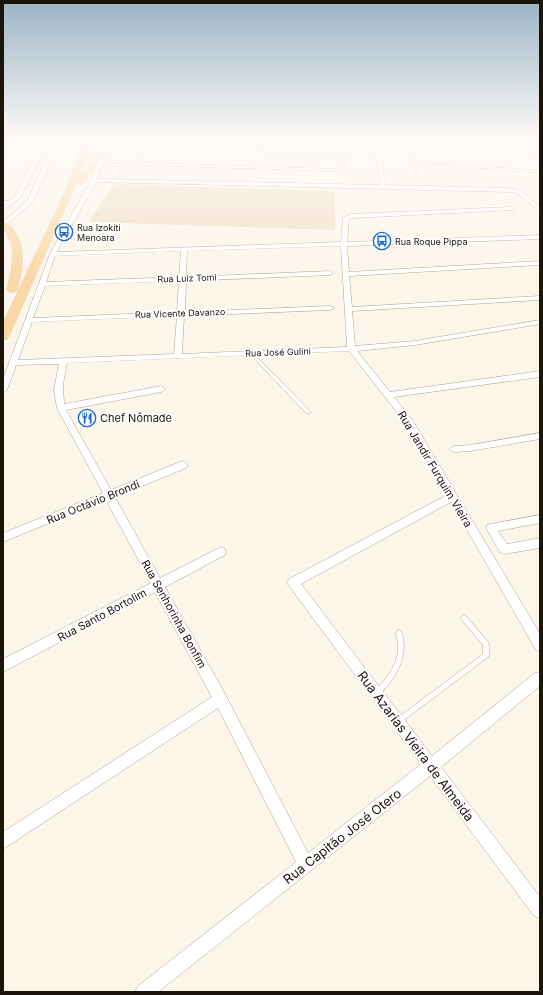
<svg xmlns="http://www.w3.org/2000/svg" width="543" height="995" font-family="Inter,sans-serif">
<style>
.green{fill:#efdec6}
.lines{fill:none;stroke-linecap:round;stroke-linejoin:round}
.service-casing{stroke:#b3a289;stroke-width:1}
.minor-casing{stroke:#b3a289;stroke-width:1}
.tertiary-casing{stroke:#b3a289;stroke-width:1}
.trunk-casing{stroke:#d6d5d3;stroke-width:1}
.service{fill:#fff;fill-rule:evenodd}
.minor{fill:#fff;fill-rule:evenodd}
.tertiary{fill:#fff;fill-rule:evenodd}
.trunk{fill:#fad8a6;fill-rule:evenodd}
.labels{text-anchor:middle;dominant-baseline:central;stroke-width:4;stroke-linejoin:round;paint-order:stroke}
.far-poi-label{font-size:9px;fill:#1b140b;stroke:#fff;text-anchor:start}
.far-street-label{font-size:9px;fill:#1b140b;stroke:#fff}
.poi-label{font-size:11px;fill:#1b140b;stroke:#fff;text-anchor:start}
.street-label{font-size:11px;fill:#1b140b;stroke:#fff}
.near-street-label{font-size:13px;fill:#1b140b;stroke:#fff}
</style>
<rect width="100%" height="100%" fill="#fcf5ea"/>
<path class="green" d="M 114,184 L 335,191 L 335,230 L 89,222 Z"/>
<g class="lines">
<defs>
<path id="service" d="M 149,140 L 152,140 L 149,143 L 343,155 L 343,140 L 345,140 L 345,166 L 342,170 L 333,171 L 140,165 L 135,161 L 140,147 ZM 147,144 L 343,157 L 343,166 L 340,168 L 333,169 L 142,163 L 137,161 L 142,147 Z
M 396,140 L 400,140 L 407,143 L 419,141 L 540,151 L 540,153 L 419,143 L 408,144 L 413,161 L 540,171 L 540,173 L 472,167 L 476,177 L 481,181 L 480,182 L 474,178 L 469,167 L 413,163 L 417,176 L 416,179 L 415,180 L 414,179 L 415,176 L 406,144 Z
M 99,163 L 122,164 L 117,181 L 115,180 L 120,166 L 98,165 Z
M 250,352 L 252,352 L 310,411 L 310,413 L 306,413 L 250,354 Z
M 464,615 L 466,616 L 488,642 C 490,646 490,653 488,657 L 400,723 L 398,724 L 396,723 L 395,721 L 396,719 L 483,654 L 483,645 L 462,620 L 461,618 L 462,616 Z
M 399,630 L 401,631 C 410,656 396,678 379,695 L 377,696 L 375,695 L 374,693 C 376,688 380,685 384,681 C 391,672 398,660 398,649 C 398,644 397,638 396,633 L 397,631 Z"/>
<path id="minor" d="M 110,140 L 115,140 L 105,152 L 97,179 L 381,185 L 373,140 L 377,140 L 386,185 L 509,188 L 521,191 L 540,207 L 540,212 L 517,193 L 509,192 L 96,182 L 57,252 L 341,242 L 343,218 L 351,214 L 512,207 L 514,208 L 514,210 L 352,218 L 349,219 L 347,242 L 540,235 L 540,239 L 347,246 L 349,272 L 540,261 L 540,265 L 349,276 L 352,307 L 540,296 L 540,300 L 352,311 L 355,346 L 415,341 L 540,320 L 540,324 L 415,345 L 357,351 L 390,392 L 540,371 L 540,377 L 394,397 L 413,421 L 540,634 L 540,652 L 536,650 L 451,502 L 301,584 L 432,756 L 535,673 L 540,672 L 540,686 L 441,767 L 540,897 L 540,918 L 534,916 L 430,776 L 158,992 L 135,992 L 138,986 L 296,862 L 218,708 L 3,849 L 3,832 L 212,697 L 155,592 L 3,672 L 3,659 L 151,583 L 106,500 L 3,542 L 3,533 L 103,493 L 57,408 L 54,390 L 59,364 L 16,365 L 7,390 L 3,393 L 3,379 L 50,254 L 91,180 L 101,152 ZM 341,246 L 347,347 L 182,354 L 184,316 L 330,310 L 334,308 L 330,306 L 185,312 L 186,281 L 330,275 L 333,273 L 330,271 L 186,277 L 187,251 ZM 181,251 L 179,277 L 46,282 L 55,256 ZM 179,281 L 177,312 L 33,318 L 45,286 ZM 177,316 L 174,354 L 18,360 L 32,322 ZM 349,351 L 407,425 L 447,495 L 289,579 L 287,583 L 421,764 L 308,853 L 225,694 L 165,587 L 225,555 L 226,552 L 225,549 L 221,547 L 217,549 L 160,578 L 115,497 L 186,468 L 188,465 L 183,461 L 180,462 L 111,490 L 66,410 L 161,392 L 165,389 L 161,386 L 64,404 L 63,384 L 67,363 Z
M 3,201 L 13,200 L 16,202 L 3,205 Z
M 540,433 L 540,439 L 470,451 L 454,452 L 449,449 L 454,446 L 470,445 Z
M 540,515 L 540,523 L 498,531 L 507,544 L 540,538 L 540,548 L 504,554 L 500,552 L 486,528 L 487,525 L 491,524 Z"/>
<path id="tertiary" d="M 41,140 L 47,140 L 46,148 L 20,198 L 3,211 L 3,206 L 14,197 L 40,148 Z
M 52,140 L 58,140 L 57,148 L 33,202 L 3,228 L 3,222 L 27,201 L 51,148 Z"/>
<path id="trunk" d="M 86,140 L 93,140 L 78,179 L 100,150 L 106,150 L 107,152 L 82,185 L 76,184 L 9,336 L 7,339 L 3,340 L 3,323 L 58,207 Z
M 5,222 C 9,223 12,227 14,231 C 27,249 22,270 17,290 L 12,293 L 7,290 C 10,275 15,259 11,243 C 8,235 3,231 3,223 Z"/>
</defs>
<use href="#service" class="service-casing"/>
<use href="#minor" class="minor-casing"/>
<use href="#tertiary" class="tertiary-casing"/>
<use href="#trunk" class="trunk-casing"/>
<use href="#service" class="service"/>
<use href="#minor" class="minor"/>
<use href="#tertiary" class="tertiary"/>
<use href="#trunk" class="trunk"/>
</g>
<linearGradient id="sky" x2="0" y2="1"><stop stop-color="#9bb4c6"/><stop offset="0.5" stop-color="#fefaf6"/><stop offset="1" stop-color="#fefaf6" stop-opacity="0"/></linearGradient>
<rect width="543" height="280" fill="url(#sky)"/>
<defs>
<symbol id="bus-ring" viewBox="-11 -11 22 22"><circle r="9.5" fill="#fff" stroke="#196bd6" stroke-width="1.5"/><path d="M-5-6H5V4H4V6H2V4H-2V6H-4V4H-5ZM-3.5-4V0h7V-4ZM-3.5 1.2v1.5H-2V1.2ZM2 1.2v1.5H3.5V1.2Z" fill="#196bd6"/></symbol>
<symbol id="restaurant-ring" viewBox="-11 -11 22 22"><circle r="9.5" fill="#fff" stroke="#196bd6" stroke-width="1.5"/><path d="M-5-6h1v4h1v-4h1v4h1v-4h1v5L-1.5 .5V6h-2V.5L-5-1ZM5-6V6H3V1.5H1.5Q1.5-4 5-6Z" fill="#196bd6"/></symbol>
</defs>
<g fill-rule="evenodd">
<use href="#bus-ring" x="54" y="222" width="20" height="20"/>
<use href="#bus-ring" x="372" y="231" width="20" height="20"/>
<use href="#restaurant-ring" x="77" y="408" width="20" height="20"/>
</g>
<g class="labels">
<g class="far-poi-label">
<text x="77" y="227">Rua Izokiti<tspan x="77" dy="10">Menoara</tspan></text>
<text x="395" y="241">Rua Roque Pippa</text>
</g>
<g class="far-street-label">
<text transform="translate(187 278) rotate(-2)">Rua Luiz Tomi</text>
<text transform="translate(180 313) rotate(-2)">Rua Vicente Davanzo</text>
<text transform="translate(278 352) rotate(-2)">Rua José Gulini</text>
</g>
<g class="poi-label">
<text x="100" y="418">Chef Nômade</text>
</g>
<g class="street-label">
<text transform="translate(435 469) rotate(59)">Rua Jandir Furquim Vieira</text>
<text transform="translate(93 502) rotate(-22)">Rua Octávio Brondi</text>
<text transform="translate(174 614) rotate(61)">Rua Senhorinha Bonfim</text>
<text transform="translate(102 615) rotate(-28)">Rua Santo Bortolim</text>
</g>
<g class="near-street-label">
<text transform="translate(416 746) rotate(53)">Rua Azarias Vieira de Almeida</text>
<text transform="translate(342 836) rotate(-38)">Rua Capitão José Otero</text>
</g>
</g>
<rect width="543" height="995" fill="none" stroke="#1b140b" stroke-width="8"/>
</svg>
